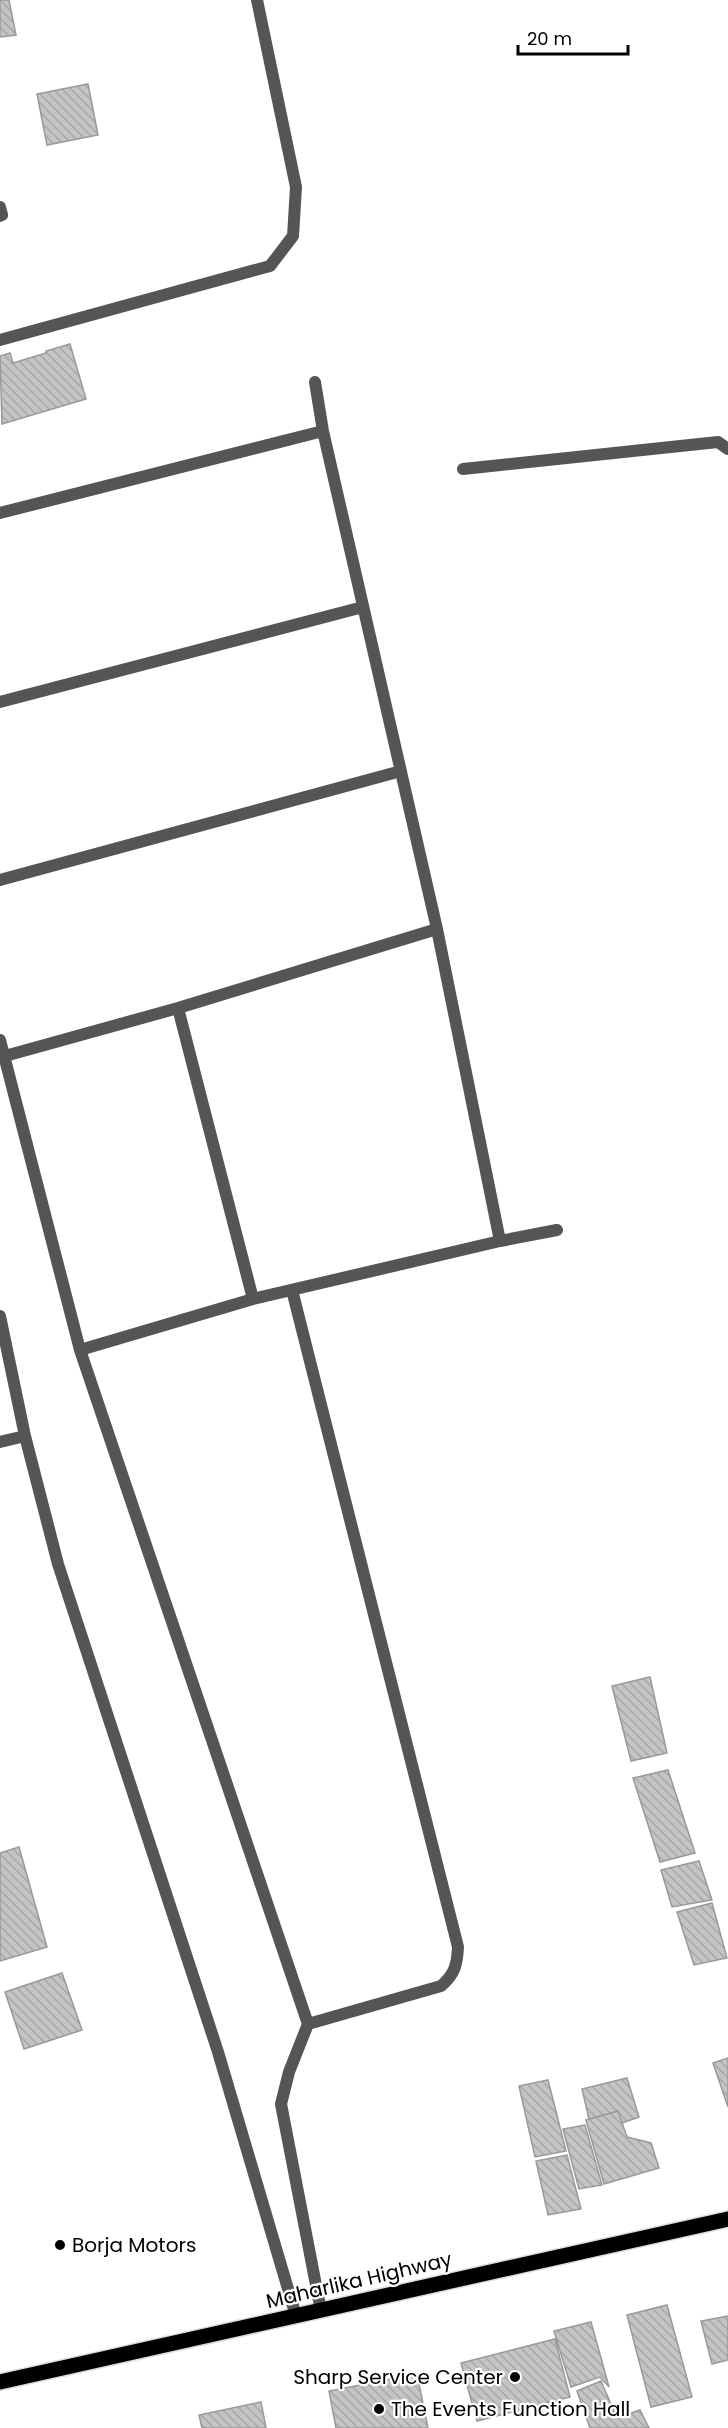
<svg xmlns="http://www.w3.org/2000/svg" width="728" height="2428" font-family="Poppins,sans-serif">
<style>
.building{fill:url(#building-back-hatch);stroke:#999;stroke-width:1.5}
.lines{fill:none;stroke-linecap:round;stroke-linejoin:round}
.primary-casing{stroke:#dbdbdb;stroke-width:18}
.minor{stroke:#555;stroke-width:12}
.primary{stroke:#000;stroke-width:15}
.poi-dot{fill:#000;stroke:#fff;stroke-width:2}
.labels{text-anchor:middle;dominant-baseline:central;stroke-width:4.5;stroke-linejoin:round;paint-order:stroke}
.poi-label{font-size:20px;fill:#000;stroke:#fff;text-anchor:start}
.street-label{font-size:20px;fill:#000;stroke:#fff}
</style>
<defs>
<pattern id="building-back-hatch" width="6" height="6" patternUnits="userSpaceOnUse" patternTransform="scale(1.5)"><rect width="6" height="6" fill="#c4c4c4"/><path d="M-1 5l2 2M0 0l6 6M5-1l2 2" fill="none" stroke="#a7a7a7"/></pattern>
</defs>
<rect width="100%" height="100%" fill="#fff"/>
<path class="building" d="M 0,0 L 9,0 L 16,35 L 0,37 Z
M 88,84 L 98,135 L 47,145 L 37,94 Z
M 70,344 L 86,399 L 2,424 L 0,356 L 10,353 L 13,363 L 46,353 L 46,351 Z
M 650,1677 L 667,1753 L 631,1761 L 612,1686 Z
M 668,1770 L 695,1853 L 660,1862 L 633,1778 Z
M 19,1847 L 47,1947 L 0,1961 L 0,1853 Z
M 699,1861 L 712,1900 L 672,1907 L 661,1870 Z
M 712,1903 L 727,1958 L 694,1965 L 677,1912 Z
M 62,1973 L 82,2030 L 24,2049 L 5,1992 Z
M 728,2058 L 728,2107 L 713,2063 Z
M 627,2078 L 639,2117 L 622,2123 L 618,2111 L 589,2119 L 582,2089 Z
M 548,2080 L 566,2151 L 535,2157 L 519,2086 Z
M 618,2111 L 627,2137 L 651,2143 L 659,2168 L 604,2184 L 586,2120 Z
M 585,2125 L 602,2185 L 579,2189 L 563,2129 Z
M 567,2155 L 581,2209 L 548,2215 L 536,2161 Z
M 667,2305 L 692,2397 L 651,2407 L 627,2315 Z
M 728,2316 L 728,2360 L 712,2364 L 701,2321 Z
M 591,2322 L 609,2387 L 600,2377 L 571,2387 L 554,2331 Z
M 555,2339 L 570,2397 L 477,2421 L 461,2363 Z
M 417,2374 L 428,2428 L 336,2428 L 329,2391 Z
M 601,2381 L 617,2418 L 640,2410 L 649,2428 L 590,2428 L 577,2391 Z
M 261,2402 L 266,2428 L 202,2428 L 199,2415 Z"/>
<g class="lines">
<defs>
<path id="primary" d="M 0,2382 L 728,2219"/>
</defs>
<use href="#primary" class="primary-casing"/>
<path class="minor" d="M 0,207 L 2,215 L 0,216
M 0,340 L 270,266 L 293,236 L 296,187 L 257,0
M 315,382 L 323,431 L 437,929 L 500,1241
M 463,469 L 718,442 L 728,449
M 0,513 L 323,431
M 0,702 L 363,607
M 0,880 L 401,771
M 178,1008 L 253,1299
M 0,1040 L 80,1350 L 308,2024
M 5,1056 L 178,1008 L 437,929
M 292,1290 L 458,1947 C 457,1965 455,1974 441,1986 L 308,2024 L 289,2072 L 281,2104 L 321,2311
M 0,1316 L 25,1436 L 58,1564 L 218,2052 L 296,2316
M 80,1350 L 253,1299 L 500,1241 L 557,1230
M 0,1442 L 25,1436"/>
<use href="#primary" class="primary"/>
</g>
<g class="poi-dot">
<circle cx="60" cy="2245" r="6"/>
<circle cx="515" cy="2377" r="6"/>
<circle cx="379" cy="2409" r="6"/>
</g>
<g class="labels">
<g class="poi-label">
<text x="72" y="2245">Borja Motors</text>
<text x="503" y="2377" text-anchor="end">Sharp Service Center</text>
<text x="391" y="2409">The Events Function Hall</text>
</g>
<g class="street-label">
<text transform="translate(359 2280) rotate(-13)">Maharlika Highway</text>
</g>
</g>
<path d="M518 45v9h110v-9" fill="none" stroke="#000000" stroke-width="3"/>
<text x="527" y="45" font-size="18" fill="#000000" stroke="#ffffff" stroke-width="4.5" paint-order="stroke">20 m</text>
</svg>
